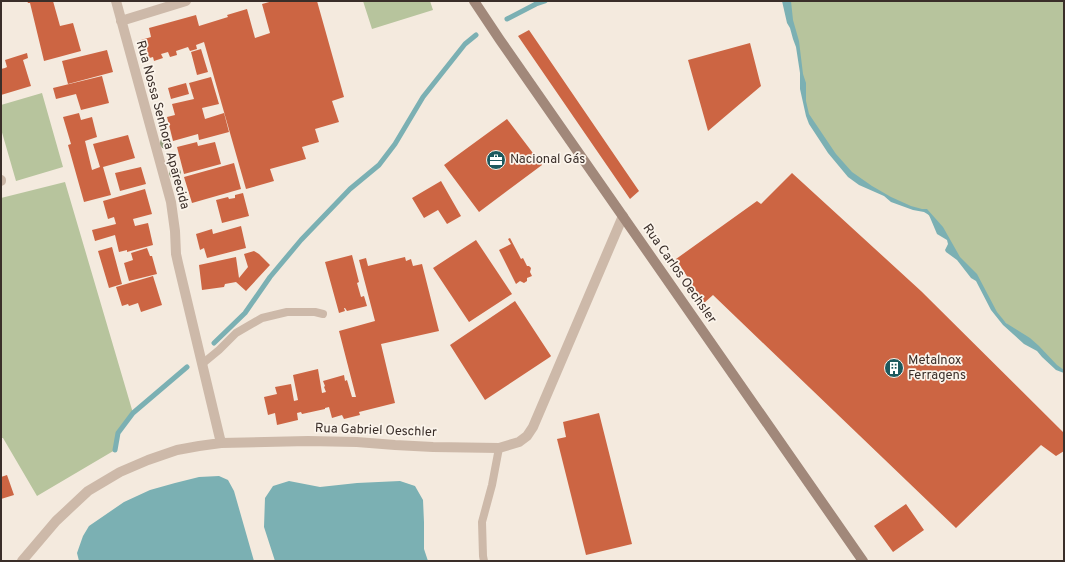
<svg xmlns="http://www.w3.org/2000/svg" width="1065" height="562" font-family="Overpass,sans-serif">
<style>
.green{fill:#b7c49d}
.water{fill:#7bb0b3}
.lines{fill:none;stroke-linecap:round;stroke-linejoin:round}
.stream{stroke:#7bb0b3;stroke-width:5}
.building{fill:#cc6543}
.lane{stroke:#cdb9a9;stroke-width:8}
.street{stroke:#cdb9a9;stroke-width:10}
.secondary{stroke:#a1887a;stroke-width:10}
.tree{fill:#959b7c}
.labels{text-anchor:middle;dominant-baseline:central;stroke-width:3.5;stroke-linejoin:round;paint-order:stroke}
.street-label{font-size:13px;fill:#3a2e29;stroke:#fbf4eb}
.poi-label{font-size:13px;fill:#3a2e29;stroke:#fbf4eb;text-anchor:start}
</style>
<rect width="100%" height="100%" fill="#f4eade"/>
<path class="green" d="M 363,1 L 430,1 L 433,10 L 372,29 Z
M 786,1 L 1064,1 L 1064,370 L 1054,365 L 999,317 L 978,280 L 954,252 L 945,234 L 925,211 L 895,202 L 851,176 L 808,116 L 804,101 L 798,48 Z
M 42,93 L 63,167 L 16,181 L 1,129 L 1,105 Z
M 65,182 L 133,413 L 118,433 L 115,450 L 37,496 L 3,438 L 1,438 L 1,198 Z"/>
<path class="water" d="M 782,1 L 791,1 L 793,20 L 799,41 L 803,74 L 806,83 L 806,101 L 809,114 L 836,154 L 852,172 L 872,186 L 891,197 L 911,206 L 922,209 L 927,209 L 943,227 L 960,257 L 977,274 L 997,312 L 1006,323 L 1030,338 L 1039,346 L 1057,365 L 1064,370 L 1064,373 L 1056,370 L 1042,357 L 1037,351 L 1024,344 L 1003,325 L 991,310 L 976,281 L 971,278 L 957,260 L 946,252 L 945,250 L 948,244 L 947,240 L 937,234 L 929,215 L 924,212 L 913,210 L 891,202 L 884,196 L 859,185 L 848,177 L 828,153 L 809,124 L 806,116 L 800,89 L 800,73 L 796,47 L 793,39 L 790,28 L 787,23 Z
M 219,476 L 228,480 L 234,491 L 254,561 L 79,561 L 77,553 L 83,536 L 89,526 L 124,502 L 150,490 L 175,483 L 199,477 Z
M 289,481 L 320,487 L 357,483 L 400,481 L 415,486 L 423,500 L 424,522 L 424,549 L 428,561 L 275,561 L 264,527 L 265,498 L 273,486 Z"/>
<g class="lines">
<path class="stream" d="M 507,19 L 536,4 L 545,1
M 214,343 L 245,313 L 270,277 L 301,240 L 350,189 L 379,165 L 395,144 L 423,97 L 465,44 L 476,35
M 115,450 L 118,433 L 133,413 L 187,367"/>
</g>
<path class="building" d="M 27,1 L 53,1 L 60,26 L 73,23 L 81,51 L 44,61 L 30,3 L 28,3 Z
M 273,1 L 317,1 L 344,97 L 332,101 L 339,122 L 315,129 L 319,142 L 302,147 L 306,159 L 270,169 L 274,181 L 246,189 L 204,42 L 196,45 L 197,49 L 190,51 L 188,47 L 176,51 L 177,55 L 170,57 L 168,52 L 161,54 L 163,58 L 154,61 L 153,57 L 146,59 L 141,40 L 151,37 L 149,28 L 196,15 L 199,26 L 228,17 L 227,15 L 247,9 L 255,38 L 270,33 L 262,4 Z
M 529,30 L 639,191 L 630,199 L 518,36 Z
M 750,43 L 761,86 L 708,131 L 688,60 Z
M 201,49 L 208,72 L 197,75 L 191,52 Z
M 107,50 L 113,72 L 68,84 L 62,61 Z
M 27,53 L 28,58 L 23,60 L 31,86 L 1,95 L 1,69 L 5,68 L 7,67 L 5,60 Z
M 102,76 L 109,103 L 81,110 L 76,94 L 56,99 L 53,88 Z
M 211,77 L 219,104 L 202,108 L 205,119 L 224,113 L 229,132 L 199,140 L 198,134 L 173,141 L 167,117 L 175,115 L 172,104 L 194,99 L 189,83 Z
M 186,83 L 189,94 L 171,99 L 168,88 Z
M 79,113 L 81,120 L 92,117 L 97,137 L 85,141 L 92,170 L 100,167 L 93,144 L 128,135 L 135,158 L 103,167 L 111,195 L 84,202 L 68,145 L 71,144 L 63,117 Z
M 507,119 L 542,165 L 479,212 L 444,165 Z
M 197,142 L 198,146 L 215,142 L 221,164 L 184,174 L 177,147 Z
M 234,163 L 241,189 L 192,203 L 184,177 Z
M 141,167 L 146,184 L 120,191 L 115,173 Z
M 792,173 L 921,291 L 1064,433 L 1064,451 L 1056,456 L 1041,445 L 956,528 L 713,295 L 704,303 L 676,259 L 757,201 L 761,204 Z
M 441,181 L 461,216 L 447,224 L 438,210 L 424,218 L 412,198 Z
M 145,189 L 152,214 L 133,219 L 135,226 L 148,223 L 153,245 L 127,252 L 127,250 L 119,252 L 115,235 L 95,241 L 92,230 L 116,224 L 114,217 L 108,219 L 103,201 Z
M 243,193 L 249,216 L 222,223 L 216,200 L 228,197 L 229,199 L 235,198 L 235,195 Z
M 241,226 L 246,248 L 207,258 L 204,248 L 200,250 L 196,234 L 212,229 L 213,234 Z
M 510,238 L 521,259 L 523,258 L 527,266 L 529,266 L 531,268 L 530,272 L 532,276 L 527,278 L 527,281 L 524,283 L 520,281 L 516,284 L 499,250 L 511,244 L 508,239 Z
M 476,240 L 512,294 L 469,322 L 433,268 Z
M 112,247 L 122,284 L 109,288 L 98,251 Z
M 147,248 L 150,256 L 152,256 L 157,274 L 129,281 L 124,263 L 133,260 L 131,253 Z
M 254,251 L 259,254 L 270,265 L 246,291 L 236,282 L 225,284 L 224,287 L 202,290 L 199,265 L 236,257 L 239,278 L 248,267 L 244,254 Z
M 352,255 L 359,282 L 357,283 L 361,297 L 364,296 L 367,306 L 347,311 L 345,308 L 344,308 L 345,311 L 339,313 L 325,262 Z
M 405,257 L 406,261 L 411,259 L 413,266 L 422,264 L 439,331 L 381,344 L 395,403 L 359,412 L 360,415 L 344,419 L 342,415 L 332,418 L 329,407 L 325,408 L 325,409 L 302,414 L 301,412 L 297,413 L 298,420 L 277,425 L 275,413 L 268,415 L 264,397 L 277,394 L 275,387 L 291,384 L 294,401 L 298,400 L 293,375 L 318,369 L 322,393 L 326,392 L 324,387 L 325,386 L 323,381 L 344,375 L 345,381 L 347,380 L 352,397 L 356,397 L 339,331 L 375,321 L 359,260 L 366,258 L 368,266 Z
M 153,276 L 162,305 L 141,312 L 138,303 L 129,306 L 128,304 L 122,306 L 116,287 Z
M 515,301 L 551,356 L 550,357 L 485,400 L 450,345 Z
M 599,413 L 632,544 L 586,555 L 557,439 L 566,437 L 563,422 Z
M 7,475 L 14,495 L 1,499 L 1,477 Z
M 906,504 L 924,530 L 893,552 L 874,526 Z"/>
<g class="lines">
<path class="lane" d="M 202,364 L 219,350 L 236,333 L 262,318 L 287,312 L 315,312 L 323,314
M 484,561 L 483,556 L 482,522 L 492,485 L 499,448"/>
<path class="street" d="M 116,1 L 171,202 L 175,231 L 176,254 L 178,263 L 221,443
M 121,21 L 186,1
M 1,180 L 1,181
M 22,561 L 56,521 L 88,491 L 120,472 L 148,460 L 177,450 L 199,446 L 221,443 L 308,441 L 357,442 L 395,445 L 433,447 L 499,448 L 519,442 L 527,436 L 533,427 L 623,216"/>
<path class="secondary" d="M 474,1 L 500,40 L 863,561"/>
</g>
<g class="tree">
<circle cx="166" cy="143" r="6"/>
<circle cx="175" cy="173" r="6"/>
</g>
<defs>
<symbol id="office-disc" viewBox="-11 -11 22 22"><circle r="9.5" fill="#1c595e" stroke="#fbf4eb"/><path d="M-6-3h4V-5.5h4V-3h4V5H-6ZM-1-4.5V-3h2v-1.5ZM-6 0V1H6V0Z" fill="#fff"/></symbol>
<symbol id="building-disc" viewBox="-11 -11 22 22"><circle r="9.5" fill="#1c595e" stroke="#fbf4eb"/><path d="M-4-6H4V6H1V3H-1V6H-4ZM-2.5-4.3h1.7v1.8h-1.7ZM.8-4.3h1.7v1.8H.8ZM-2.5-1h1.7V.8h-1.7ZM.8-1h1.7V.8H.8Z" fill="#fff"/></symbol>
</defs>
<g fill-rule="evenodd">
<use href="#office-disc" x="485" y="149" width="22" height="22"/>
<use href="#building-disc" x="883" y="357" width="22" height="22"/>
</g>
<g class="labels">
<g class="street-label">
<text transform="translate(162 125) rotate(75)">Rua Nossa Senhora Aparecida</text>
<text transform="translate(679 274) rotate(55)">Rua Carlos Oechsler</text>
<text transform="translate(376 431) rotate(2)">Rua Gabriel Oeschler</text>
</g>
<g class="poi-label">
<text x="510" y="160">Nacional Gás</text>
<text x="908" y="361">Metalnox<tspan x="908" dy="15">Ferragens</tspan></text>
</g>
</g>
<rect width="1065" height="562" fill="none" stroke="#3a2e29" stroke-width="4"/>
</svg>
